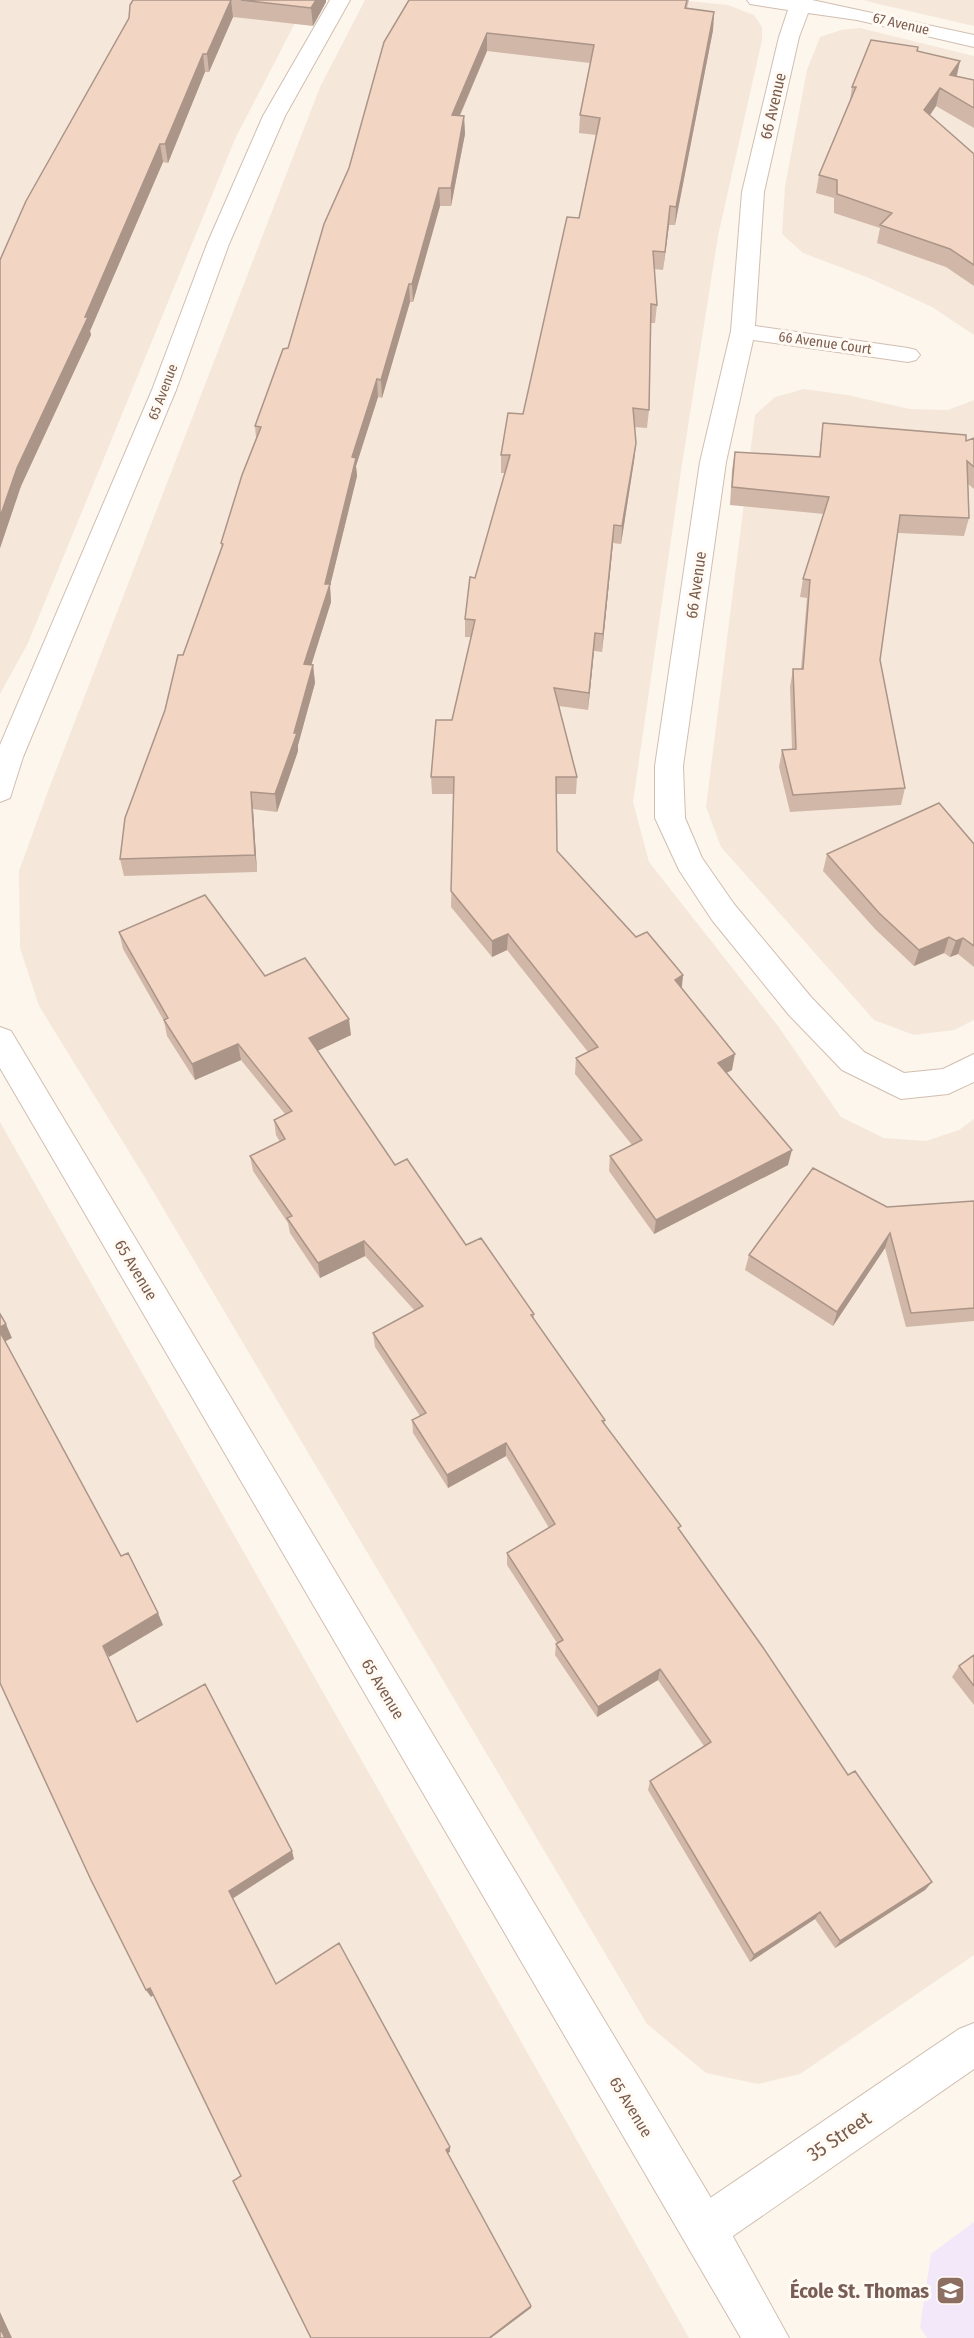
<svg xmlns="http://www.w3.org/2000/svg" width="974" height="2338" font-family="'Fira Sans Condensed',sans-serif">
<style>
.residential{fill:#f5e8da}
.education{fill:#f3e8fa}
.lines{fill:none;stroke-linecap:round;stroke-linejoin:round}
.minor-casing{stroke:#d1beb0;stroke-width:2}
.tertiary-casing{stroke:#d1beb0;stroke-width:2}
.minor{fill:#fff;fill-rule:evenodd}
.tertiary{fill:#fff;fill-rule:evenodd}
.wall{fill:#d1b7a8}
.shaded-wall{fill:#aa9588}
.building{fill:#f3d5c3;stroke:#aa9588;stroke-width:1.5}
.labels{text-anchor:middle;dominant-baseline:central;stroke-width:6;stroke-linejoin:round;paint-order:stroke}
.far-street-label{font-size:14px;fill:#7a5c4d;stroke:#fffaf3}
.street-label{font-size:16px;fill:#7a5c4d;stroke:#fffaf3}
.near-street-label{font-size:20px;fill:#7a5c4d;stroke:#fffaf3}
.near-education-label{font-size:20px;font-weight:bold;fill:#785e54;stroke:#fffaf3;text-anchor:end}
</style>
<rect width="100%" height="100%" fill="#fdf6ec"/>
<path class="residential" d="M 0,0 L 307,0 L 235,139 L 28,643 L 0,694 Z
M 365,0 L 678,0 L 728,5 L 754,15 L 762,27 L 762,40 L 718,236 L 681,471 L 633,802 L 649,862 L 778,1026 L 841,1117 L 884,1138 L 926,1141 L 959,1130 L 974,1119 L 974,1955 L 800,2074 L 758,2084 L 706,2073 L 647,2024 L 144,1176 L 39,1006 L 20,948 L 19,871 L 48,791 L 320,87 Z
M 864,0 L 974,0 L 974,26 L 874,3 Z
M 860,28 L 974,56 L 974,335 L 932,307 L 869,278 L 803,253 L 782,234 L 785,186 L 807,70 L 820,37 L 841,30 Z
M 804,389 L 847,395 L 910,409 L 948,410 L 974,400 L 974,1020 L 954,1030 L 914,1035 L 874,1020 L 721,847 L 706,807 L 755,415 L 775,397 Z
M 0,1122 L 689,2338 L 0,2338 Z"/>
<path class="education" d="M 974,2222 L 974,2338 L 927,2338 L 920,2327 L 931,2254 Z"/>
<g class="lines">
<defs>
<path id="minor" d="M 747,0 L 812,0 L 974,35 L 974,47 L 857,20 L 808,13 L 799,37 L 764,192 L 755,326 L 908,348 L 916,350 L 920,355 L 916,360 L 908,362 L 753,340 L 726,462 L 683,766 L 685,818 L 702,858 L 734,904 L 811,997 L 864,1052 L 904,1073 L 943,1069 L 974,1054 L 974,1082 L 948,1094 L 901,1099 L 842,1070 L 789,1015 L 712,920 L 679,870 L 655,818 L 655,766 L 700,462 L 731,331 L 742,192 L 779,37 L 788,10 L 750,4 Z
M 974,2023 L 974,2069 L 720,2245 L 704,2251 L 688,2245 L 682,2229 L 688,2213 L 959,2029 Z"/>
<path id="tertiary" d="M 330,0 L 350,0 L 285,116 L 229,244 L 176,390 L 23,757 L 10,798 L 0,802 L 0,745 L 152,390 L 207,244 L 263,116 Z
M 0,1027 L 11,1031 L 720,2213 L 789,2338 L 741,2338 L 0,1068 Z"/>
</defs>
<use href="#minor" class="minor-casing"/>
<use href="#tertiary" class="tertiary-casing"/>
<use href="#minor" class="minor"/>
<use href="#tertiary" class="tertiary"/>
</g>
<path class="wall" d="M 133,0 L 326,0 L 326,2 L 313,26 L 233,17 L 209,72 L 205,72 L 168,163 L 163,162 L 90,331 L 91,335 L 21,486 L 0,548 L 0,260 L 129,18 Z
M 409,0 L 689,0 L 687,8 L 714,12 L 713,30 L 675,225 L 669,225 L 663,270 L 654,269 L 657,305 L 655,323 L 650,323 L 649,410 L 647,428 L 634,427 L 636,443 L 634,461 L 621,544 L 613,543 L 602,652 L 594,651 L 588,710 L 559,706 L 577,777 L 576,794 L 556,794 L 557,851 L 636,937 L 683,975 L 682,988 L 732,1070 L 726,1073 L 788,1165 L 654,1234 L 609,1171 L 610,1156 L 632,1145 L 575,1074 L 576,1058 L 588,1052 L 507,950 L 492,957 L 451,907 L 454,794 L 432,794 L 431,777 L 452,720 L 471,637 L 465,637 L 465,619 L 475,578 L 505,473 L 501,473 L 501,455 L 523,414 L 579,218 L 596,135 L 579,133 L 580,115 L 590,63 L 487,51 L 460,116 L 464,116 L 465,134 L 451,206 L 440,206 L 413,302 L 410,302 L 382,398 L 378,397 L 356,466 L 357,476 L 330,586 L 331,602 L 311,665 L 313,665 L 315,683 L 298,745 L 298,751 L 277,812 L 253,809 L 257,872 L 124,876 L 120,859 L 183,655 L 222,548 L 221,543 L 256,438 L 255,426 L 288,348 L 349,168 Z
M 917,51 L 960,61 L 957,76 L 974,80 L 974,128 L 936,106 L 930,115 L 974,154 L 974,286 L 946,267 L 877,243 L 880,228 L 834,213 L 834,198 L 816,193 L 819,175 L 850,100 L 852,87 Z
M 823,423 L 966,441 L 974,438 L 974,489 L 968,484 L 969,518 L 964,536 L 898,533 L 880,660 L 905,788 L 901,805 L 790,812 L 779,767 L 782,750 L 792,749 L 790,687 L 793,669 L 801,669 L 807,598 L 800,597 L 803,579 L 824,514 L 730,505 L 732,470 L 735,452 L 819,457 Z
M 974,844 L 974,967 L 958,954 L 950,957 L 944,953 L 914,966 L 875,929 L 823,871 L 827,854 Z
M 119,932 L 265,976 L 351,1035 L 317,1051 L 395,1165 L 466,1245 L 534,1314 L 534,1320 L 605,1420 L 604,1425 L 680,1531 L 848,1775 L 932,1882 L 925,1890 L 835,1948 L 815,1919 L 750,1962 L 648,1790 L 650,1781 L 704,1746 L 658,1680 L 597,1717 L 555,1655 L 556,1644 L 557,1643 L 507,1565 L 507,1553 L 549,1528 L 506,1456 L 448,1488 L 413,1433 L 412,1420 L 420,1416 L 375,1347 L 373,1333 L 415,1311 L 365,1256 L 320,1278 L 290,1233 L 288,1223 L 253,1171 L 250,1156 L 280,1142 L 276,1135 L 274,1120 L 285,1114 L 241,1060 L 195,1080 L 167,1036 L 164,1021 L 123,949 Z
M 974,1201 L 974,1321 L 906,1327 L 885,1248 L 833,1326 L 745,1270 L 749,1255 L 887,1207 Z
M 974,1655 L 974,1705 L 952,1677 L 959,1666 Z"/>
<path class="shaded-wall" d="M 231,0 L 233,17 L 209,72 L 207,54 Z
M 316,0 L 326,0 L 326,2 L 313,26 L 311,8 Z
M 714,12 L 713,30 L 675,225 L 676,207 Z
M 487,33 L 487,51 L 452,133 L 452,115 Z
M 203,54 L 205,72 L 168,163 L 165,144 Z
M 960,61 L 956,78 L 946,93 L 950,75 Z
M 940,88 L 936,106 L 921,128 L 924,110 Z
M 464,116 L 465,134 L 451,206 L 451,188 Z
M 160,144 L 163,162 L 90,331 L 91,335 L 21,486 L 0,548 L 0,517 L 17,468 L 85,317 Z
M 439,188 L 440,206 L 413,302 L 412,284 Z
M 670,206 L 669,225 L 663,270 L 665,252 Z
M 409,284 L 410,302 L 382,398 L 381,380 Z
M 377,379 L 378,397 L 356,466 L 357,476 L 330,586 L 331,602 L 306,682 L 304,664 L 325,584 L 352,457 Z
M 636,443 L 634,461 L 621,544 L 622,526 Z
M 614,525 L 613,543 L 602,652 L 603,634 Z
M 595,633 L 594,651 L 588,710 L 589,693 Z
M 313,665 L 315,683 L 298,745 L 298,751 L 277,812 L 275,794 L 294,733 Z
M 251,792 L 253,809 L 257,872 L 255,855 Z
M 508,934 L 507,950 L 492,957 L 492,941 Z
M 949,937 L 944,953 L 914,966 L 919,950 Z
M 963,938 L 958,954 L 950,957 L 956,941 Z
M 683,975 L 681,992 L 675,980 Z
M 349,1019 L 351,1035 L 311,1054 L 309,1038 Z
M 238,1044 L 241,1060 L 195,1080 L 192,1064 Z
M 735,1054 L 732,1070 L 715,1079 L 718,1063 Z
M 792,1150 L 788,1165 L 654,1234 L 656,1220 Z
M 890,1233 L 885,1248 L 833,1326 L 837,1312 Z
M 364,1241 L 365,1256 L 320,1278 L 318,1263 Z
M 6,1324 L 12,1338 L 4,1342 L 0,1333 L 0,1327 Z
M 506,1443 L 506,1456 L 448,1488 L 447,1475 Z
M 158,1613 L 163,1625 L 109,1657 L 103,1646 Z
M 660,1669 L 658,1680 L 597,1717 L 598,1707 Z
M 292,1851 L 294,1859 L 232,1899 L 229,1891 Z
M 932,1882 L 925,1890 L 835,1948 L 840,1941 Z
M 820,1912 L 815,1919 L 750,1962 L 754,1955 Z
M 150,1988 L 155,1994 L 151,1997 L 146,1990 Z
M 450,2147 L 450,2152 L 446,2154 L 446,2150 Z
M 531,2306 L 531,2308 L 491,2338 L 489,2338 Z
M 0,2312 L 12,2338 L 5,2338 L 0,2328 Z"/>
<path class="building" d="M 133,0 L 231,0 L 207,54 L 203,54 L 165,144 L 160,144 L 85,317 L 88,317 L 17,468 L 0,517 L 0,260 L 26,201 L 129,18 L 130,5 Z
M 241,0 L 316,0 L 311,8 Z
M 409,0 L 687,0 L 685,8 L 714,12 L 676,207 L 670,206 L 665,252 L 653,251 L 657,305 L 651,304 L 649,410 L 633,408 L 636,443 L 622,526 L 614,525 L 603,634 L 595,633 L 589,693 L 554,688 L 577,777 L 556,777 L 557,851 L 636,937 L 647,932 L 683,975 L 675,980 L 735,1054 L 718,1063 L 792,1150 L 656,1220 L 610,1156 L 642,1140 L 576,1058 L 598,1047 L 508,934 L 492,941 L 451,891 L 454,777 L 431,777 L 436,720 L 452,720 L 475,620 L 465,619 L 470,577 L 475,578 L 510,455 L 501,455 L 508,413 L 523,414 L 567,217 L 579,218 L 600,118 L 580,115 L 594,45 L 487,33 L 452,115 L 464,116 L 451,188 L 439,188 L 412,284 L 409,284 L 381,380 L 377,379 L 352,457 L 356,458 L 325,584 L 330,584 L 304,664 L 313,665 L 294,733 L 297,733 L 275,794 L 251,792 L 255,855 L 120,859 L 125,818 L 165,710 L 178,655 L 183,655 L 223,544 L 221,543 L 242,475 L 261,427 L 255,426 L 283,349 L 288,348 L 324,224 L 349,168 L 384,42 Z
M 871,40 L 918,47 L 917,51 L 960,61 L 950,75 L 974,80 L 974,108 L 940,88 L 924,110 L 974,154 L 974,265 L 950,249 L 880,225 L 892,213 L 837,194 L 837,180 L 819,175 L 856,87 L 852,87 Z
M 823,423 L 966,435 L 966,441 L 974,438 L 974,467 L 967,461 L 969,518 L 900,515 L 880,660 L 905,788 L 793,795 L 782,750 L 796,749 L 793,669 L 803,669 L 810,580 L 803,579 L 829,497 L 732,487 L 735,452 L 820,457 Z
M 939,803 L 974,844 L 974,946 L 963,938 L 956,941 L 949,937 L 919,950 L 879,913 L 827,854 Z
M 205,895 L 265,976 L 305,958 L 349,1019 L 309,1038 L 395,1165 L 407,1159 L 466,1245 L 481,1238 L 534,1314 L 531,1315 L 605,1420 L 602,1421 L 681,1526 L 678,1528 L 762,1646 L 848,1775 L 855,1771 L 932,1882 L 840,1941 L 820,1912 L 754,1955 L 650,1781 L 711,1742 L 660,1669 L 598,1707 L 556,1644 L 563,1640 L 507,1553 L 555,1524 L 506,1443 L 447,1475 L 412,1420 L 426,1413 L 373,1333 L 423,1306 L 364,1241 L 318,1263 L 287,1218 L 292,1216 L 250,1156 L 285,1139 L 274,1120 L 292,1111 L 238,1044 L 192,1064 L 164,1020 L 168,1018 L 119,932 Z
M 813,1168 L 887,1207 L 974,1201 L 974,1308 L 911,1313 L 890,1233 L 837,1312 L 749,1255 Z
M 0,1314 L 6,1324 L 0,1327 Z
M 0,1332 L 121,1556 L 128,1553 L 158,1613 L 103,1646 L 137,1722 L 205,1684 L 292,1851 L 229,1891 L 276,1984 L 339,1943 L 450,2147 L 446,2150 L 531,2306 L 489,2338 L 311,2338 L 233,2181 L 241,2176 L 150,1988 L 146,1990 L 91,1880 L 0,1683 Z
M 974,1655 L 974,1686 L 959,1666 Z
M 0,2328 L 5,2338 L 0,2338 Z"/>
<defs>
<symbol id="school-square" viewBox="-11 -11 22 22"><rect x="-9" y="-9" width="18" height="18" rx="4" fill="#8d6e63" stroke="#fffaf3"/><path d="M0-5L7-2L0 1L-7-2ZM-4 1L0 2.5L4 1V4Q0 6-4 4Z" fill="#fff"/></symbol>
</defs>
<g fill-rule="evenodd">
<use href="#school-square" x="934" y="2274" width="33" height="33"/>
</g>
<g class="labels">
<g class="far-street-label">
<text transform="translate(901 24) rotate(13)">67 Avenue</text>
<text transform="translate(825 343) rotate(8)">66 Avenue Court</text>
<text transform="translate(163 392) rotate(-69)">65 Avenue</text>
</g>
<g class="street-label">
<text transform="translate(773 106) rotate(-77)">66 Avenue</text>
<text transform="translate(696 585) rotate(-82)">66 Avenue</text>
<text transform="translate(136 1270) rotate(59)">65 Avenue</text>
<text transform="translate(383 1689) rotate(59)">65 Avenue</text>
<text transform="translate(631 2107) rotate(59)">65 Avenue</text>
</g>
<g class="near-street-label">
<text transform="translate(839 2136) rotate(-34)">35 Street</text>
</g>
<g class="near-education-label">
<text x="929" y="2291">École St. Thomas</text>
</g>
</g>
</svg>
